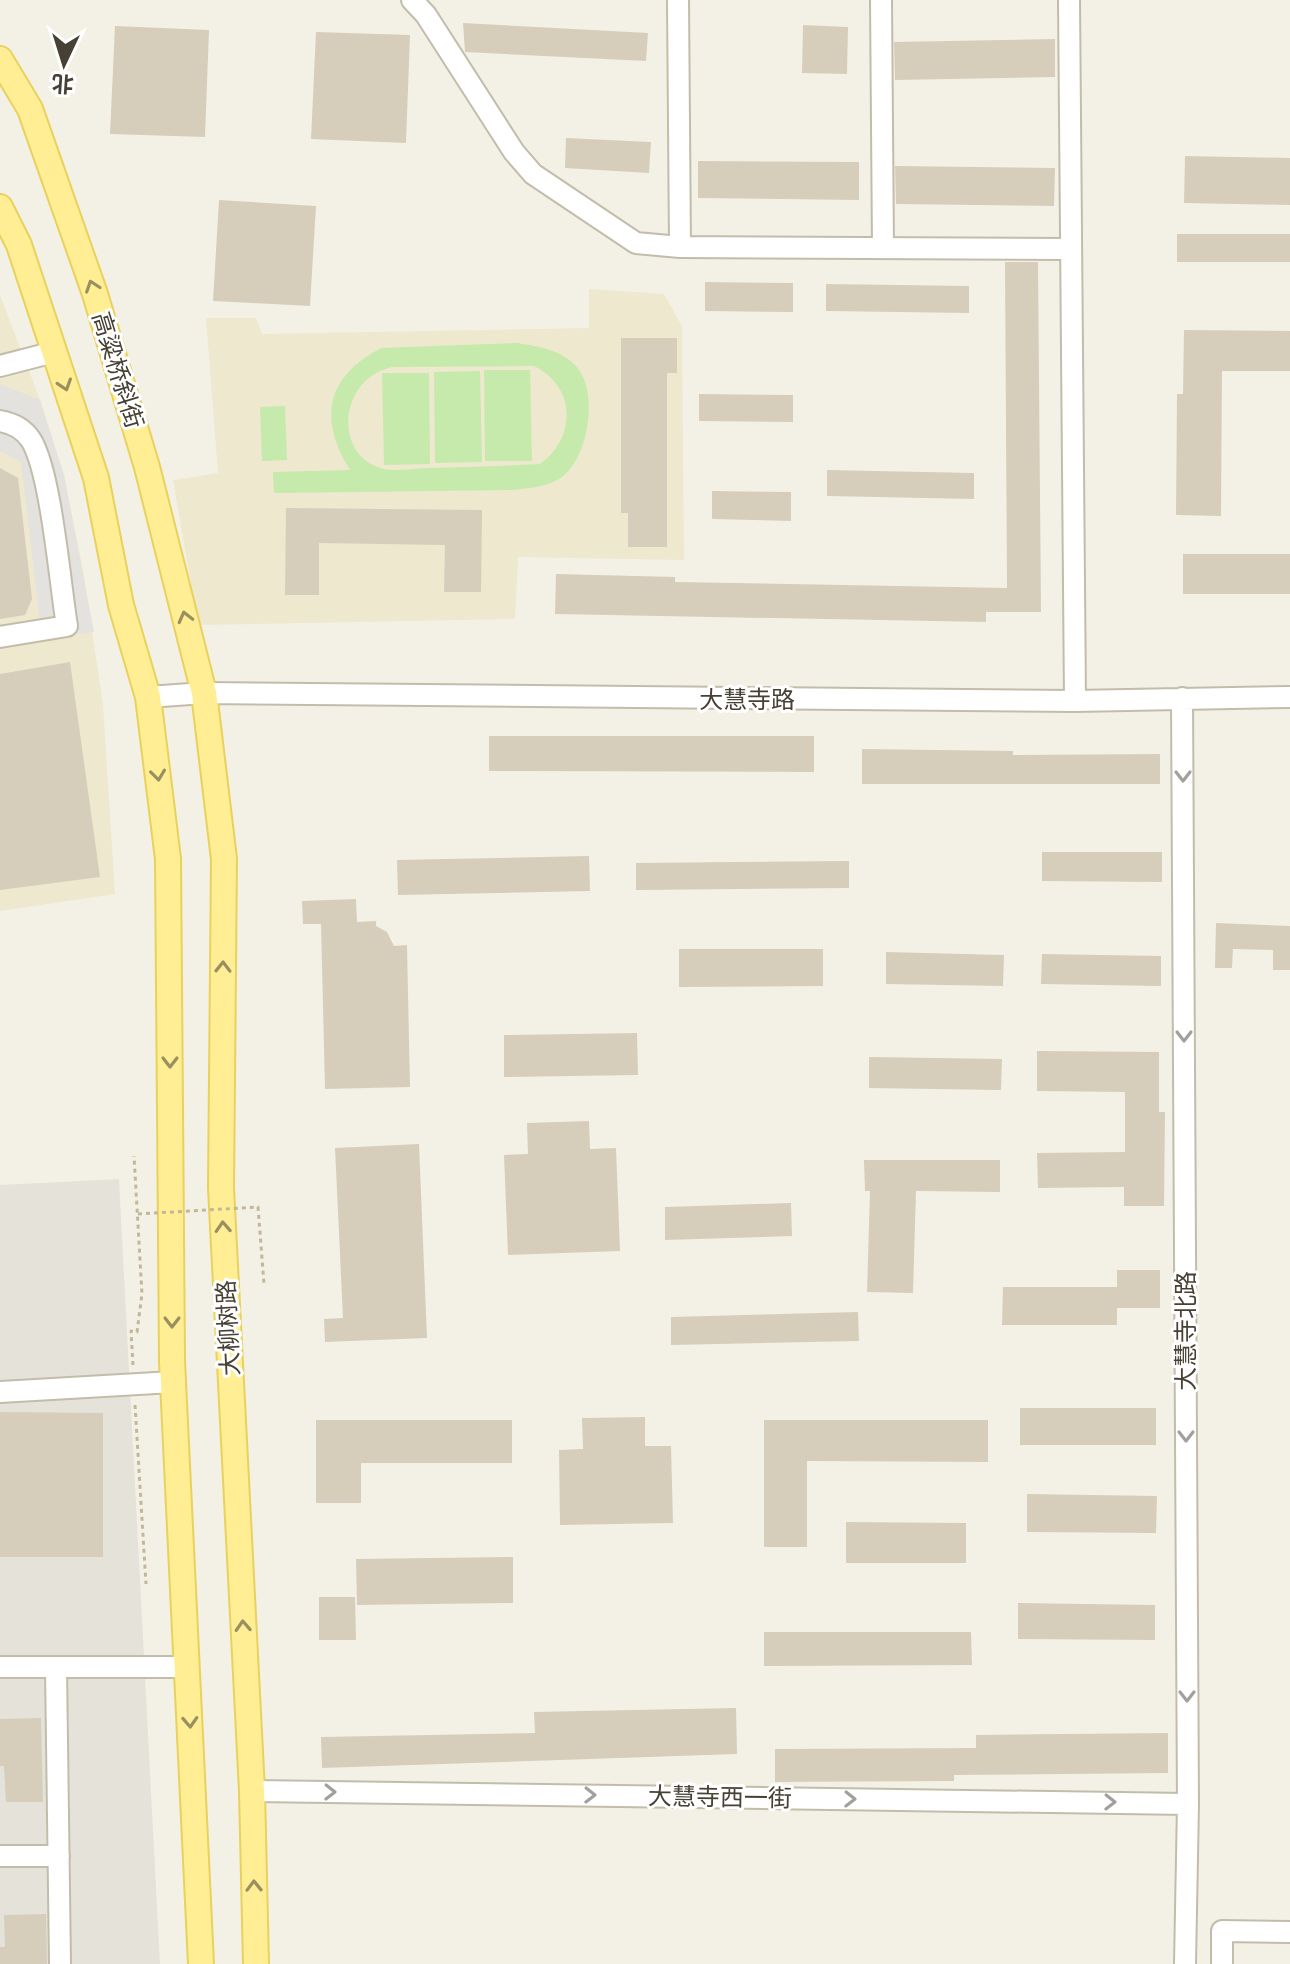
<svg xmlns="http://www.w3.org/2000/svg" width="1290" height="1964" font-family="Raleway,'Noto Sans SC',sans-serif">
<style>
.industrial{fill:#e5e2da}
.education{fill:#ede8ce}
.green{fill:#c6eaac;fill-rule:evenodd}
.parking{fill:#e4e2de}
.building{fill:#d6ceba}
.lines{fill:none;stroke-linecap:round;stroke-linejoin:round}
.minor-casing{stroke:#c2bdaa;stroke-width:24}
.major-casing{stroke:#e9d15d;stroke-width:28}
.path{stroke:#c2b898;stroke-width:3;stroke-dasharray:4 4;stroke-linecap:butt}
.minor{stroke:#fff;stroke-width:20}
.major{stroke:#ffee93;stroke-width:24}
.path-bridge{stroke:#c2b898;stroke-width:3;stroke-dasharray:4 4;stroke-linecap:butt}
.oneway{stroke:#998f5f}
.oneway2{stroke:#a2a09a}
.labels{text-anchor:middle;dominant-baseline:central;stroke-width:6;stroke-linejoin:round;paint-order:stroke}
.street-label{font-size:24px;fill:#464134;stroke:#fff}
</style>
<rect width="100%" height="100%" fill="#f3f1e5"/>
<path class="industrial" d="M 119,1179 L 160,1964 L 0,1964 L 0,1185 Z"/>
<path class="education" d="M 589,289 L 664,294 L 682,326 L 684,560 L 518,557 L 515,619 L 198,625 L 173,480 L 218,473 L 206,318 L 256,318 L 262,334 L 589,328 Z
M 0,295 L 40,400 L 64,475 L 83,570 L 103,705 L 115,894 L 0,911 Z"/>
<path class="green" d="M 516,343 C 537,346 558,349 574,364 C 600,388 589,457 562,477 C 548,487 529,488 514,490 L 274,493 L 273,472 L 350,470 C 318,419 326,377 381,348 ZM 534,366 C 577,387 576,438 540,464 C 503,466 466,467 429,468 C 415,468 398,472 385,469 C 333,459 337,379 392,367 Z
M 484,370 L 530,370 L 532,461 L 485,461 Z
M 480,371 L 482,462 L 435,463 L 434,372 Z
M 429,373 L 430,464 L 384,465 L 382,373 Z
M 285,406 L 287,460 L 262,461 L 260,407 Z"/>
<path class="parking" d="M 0,384 L 40,400 L 64,475 L 94,632 L 42,639 L 21,462 L 0,451 Z"/>
<path class="building" d="M 463,23 L 648,33 L 646,61 L 465,52 Z
M 803,25 L 848,27 L 847,74 L 802,73 Z
M 115,26 L 209,30 L 205,137 L 110,134 Z
M 316,32 L 410,35 L 406,143 L 311,139 Z
M 1055,39 L 1055,77 L 895,80 L 894,42 Z
M 566,138 L 651,142 L 649,173 L 565,168 Z
M 1185,156 L 1290,158 L 1290,205 L 1184,203 Z
M 698,161 L 859,162 L 859,200 L 698,198 Z
M 895,166 L 1055,168 L 1054,206 L 896,204 Z
M 219,200 L 316,206 L 310,306 L 213,301 Z
M 1177,234 L 1290,234 L 1290,262 L 1177,262 Z
M 1005,262 L 1038,262 L 1041,612 L 986,612 L 986,622 L 555,614 L 556,574 L 675,577 L 675,582 L 1007,588 Z
M 705,282 L 793,283 L 793,312 L 705,311 Z
M 826,284 L 969,286 L 969,313 L 826,311 Z
M 1184,330 L 1290,331 L 1290,371 L 1222,371 L 1221,516 L 1176,515 L 1177,394 L 1183,394 Z
M 621,338 L 677,338 L 677,373 L 667,373 L 667,547 L 628,547 L 628,513 L 621,513 Z
M 699,394 L 793,395 L 793,422 L 699,421 Z
M 0,468 L 18,478 L 32,599 L 25,615 L 0,619 Z
M 827,470 L 974,473 L 974,499 L 827,496 Z
M 712,491 L 791,492 L 791,521 L 712,519 Z
M 286,508 L 482,510 L 481,592 L 444,592 L 445,545 L 319,543 L 319,595 L 285,595 Z
M 1183,554 L 1290,554 L 1290,594 L 1183,594 Z
M 70,662 L 100,877 L 0,890 L 0,674 Z
M 489,736 L 814,736 L 814,772 L 489,771 Z
M 862,749 L 1013,751 L 1013,755 L 1160,754 L 1160,784 L 862,784 Z
M 1042,852 L 1162,852 L 1162,882 L 1042,881 Z
M 589,856 L 590,891 L 398,895 L 397,860 Z
M 849,861 L 849,888 L 636,890 L 636,863 Z
M 356,899 L 357,922 L 376,921 L 376,926 L 387,932 L 394,946 L 407,945 L 410,1087 L 325,1089 L 321,924 L 303,924 L 302,901 Z
M 1216,923 L 1290,926 L 1290,970 L 1273,970 L 1273,950 L 1233,949 L 1232,968 L 1215,968 Z
M 679,949 L 823,949 L 823,986 L 679,987 Z
M 886,952 L 1004,955 L 1003,986 L 886,984 Z
M 1042,954 L 1161,956 L 1161,986 L 1041,984 Z
M 637,1033 L 638,1075 L 504,1077 L 504,1035 Z
M 1037,1051 L 1159,1052 L 1159,1112 L 1165,1112 L 1164,1206 L 1124,1206 L 1124,1187 L 1038,1188 L 1037,1153 L 1125,1152 L 1125,1092 L 1037,1091 Z
M 869,1057 L 1002,1059 L 1001,1090 L 869,1088 Z
M 589,1121 L 590,1149 L 616,1148 L 620,1251 L 508,1255 L 504,1155 L 528,1154 L 527,1123 Z
M 419,1144 L 427,1338 L 325,1342 L 324,1319 L 343,1318 L 335,1148 Z
M 864,1160 L 1000,1160 L 1000,1192 L 916,1191 L 913,1293 L 867,1292 L 870,1191 L 865,1191 Z
M 791,1203 L 792,1236 L 665,1240 L 665,1207 Z
M 1117,1270 L 1160,1270 L 1160,1308 L 1117,1308 L 1117,1325 L 1002,1325 L 1003,1287 L 1117,1287 Z
M 858,1312 L 859,1341 L 671,1345 L 671,1317 Z
M 1020,1408 L 1156,1408 L 1156,1445 L 1020,1445 Z
M 0,1412 L 103,1413 L 103,1557 L 0,1557 Z
M 645,1417 L 645,1446 L 671,1446 L 673,1523 L 560,1525 L 559,1450 L 583,1449 L 582,1418 Z
M 316,1420 L 512,1420 L 512,1463 L 361,1463 L 361,1503 L 316,1503 Z
M 764,1420 L 988,1420 L 988,1462 L 807,1461 L 807,1547 L 764,1547 Z
M 1027,1494 L 1157,1496 L 1156,1533 L 1027,1532 Z
M 846,1522 L 966,1523 L 966,1563 L 846,1563 Z
M 513,1557 L 513,1603 L 357,1605 L 356,1559 Z
M 319,1597 L 355,1597 L 356,1640 L 319,1640 Z
M 1018,1603 L 1155,1605 L 1155,1640 L 1018,1639 Z
M 764,1632 L 971,1632 L 972,1665 L 764,1666 Z
M 736,1708 L 737,1754 L 322,1768 L 321,1737 L 535,1733 L 534,1712 Z
M 41,1718 L 43,1802 L 6,1802 L 4,1766 L 0,1766 L 0,1719 Z
M 1168,1733 L 1168,1773 L 954,1775 L 954,1781 L 775,1782 L 775,1749 L 976,1748 L 976,1735 Z
M 46,1914 L 47,1964 L 0,1964 L 0,1947 L 5,1947 L 4,1915 Z"/>
<g class="lines">
<defs>
<path id="minor" d="M 412,0 L 426,15 L 514,152 L 533,174 L 636,243 L 680,247
M 678,0 L 680,247 L 1070,249
M 881,0 L 883,248
M 1069,0 L 1075,701
M 0,366 L 54,352
M 0,421 C 12,423 24,429 31,440 C 51,472 60,584 67,626 L 0,637
M 148,697 L 204,693 L 1075,701 L 1290,697
M 1182,698 L 1188,1804 L 1185,1964
M 0,1392 L 173,1382
M 0,1667 L 187,1667
M 56,1667 L 60,1964
M 252,1791 L 1188,1804
M 0,1856 L 59,1856
M 1222,1964 L 1222,1931 L 1290,1932"/>
<path id="major" d="M 0,59 L 30,109 L 95,294 L 147,467 L 204,693 L 224,859 L 221,1188 L 252,1791 L 256,1964
M 0,207 L 19,245 L 96,478 L 121,605 L 148,697 L 168,859 L 172,1361 L 201,1964"/>
</defs>
<use href="#minor" class="minor-casing"/>
<use href="#major" class="major-casing"/>
<path class="path" d="M 133,1365 L 131,1331 L 137,1332 L 142,1294 L 134,1156
M 135,1405 L 146,1584"/>
<use href="#minor" class="minor"/>
<use href="#major" class="major"/>
<path class="path-bridge" d="M 138,1214 L 258,1207 L 264,1284"/>
</g>
<defs><path id="oneway-chevron" d="M-2-3.5L2.5 0L-2 3.5" fill="none" stroke-width="1.6" stroke-linecap="round" stroke-linejoin="round" transform="scale(2)"/></defs>
<g class="oneway">
<use href="#oneway-chevron" transform="translate(92 286) rotate(-109)"/>
<use href="#oneway-chevron" transform="translate(65 385) rotate(72)"/>
<use href="#oneway-chevron" transform="translate(185 617) rotate(-104)"/>
<use href="#oneway-chevron" transform="translate(158 775) rotate(83)"/>
<use href="#oneway-chevron" transform="translate(223 967) rotate(-89)"/>
<use href="#oneway-chevron" transform="translate(170 1062) rotate(90)"/>
<use href="#oneway-chevron" transform="translate(223 1227) rotate(-93)"/>
<use href="#oneway-chevron" transform="translate(172 1322) rotate(90)"/>
<use href="#oneway-chevron" transform="translate(243 1626) rotate(-93)"/>
<use href="#oneway-chevron" transform="translate(190 1722) rotate(87)"/>
<use href="#oneway-chevron" transform="translate(254 1886) rotate(-91)"/>
</g>
<g class="oneway2">
<use href="#oneway-chevron" transform="translate(1183 776) rotate(90)"/>
<use href="#oneway-chevron" transform="translate(1184 1036) rotate(90)"/>
<use href="#oneway-chevron" transform="translate(1186 1436) rotate(90)"/>
<use href="#oneway-chevron" transform="translate(1187 1696) rotate(90)"/>
<use href="#oneway-chevron" transform="translate(330 1792) rotate(1)"/>
<use href="#oneway-chevron" transform="translate(590 1795) rotate(1)"/>
<use href="#oneway-chevron" transform="translate(850 1799) rotate(1)"/>
<use href="#oneway-chevron" transform="translate(1110 1802) rotate(1)"/>
</g>
<g class="labels">
<g class="street-label">
<text transform="translate(118 370) rotate(73)">高粱桥斜街</text>
<text x="747" y="699">大慧寺路</text>
<text transform="translate(228 1328) rotate(-93)">大柳树路</text>
<text transform="translate(1185 1331) rotate(-90)">大慧寺北路</text>
<text transform="translate(720 1797) rotate(1)">大慧寺西一街</text>
</g>
</g>
<g transform="translate(64 64) rotate(184)" stroke="#ffffff" stroke-width="6" paint-order="stroke">
<path d="M0-6L14 30L0 20L-14 30Z" fill="#464134"/>
<text y="-12" font-size="22" font-weight="bold" text-anchor="middle" fill="#464134">北</text>
</g>
</svg>
